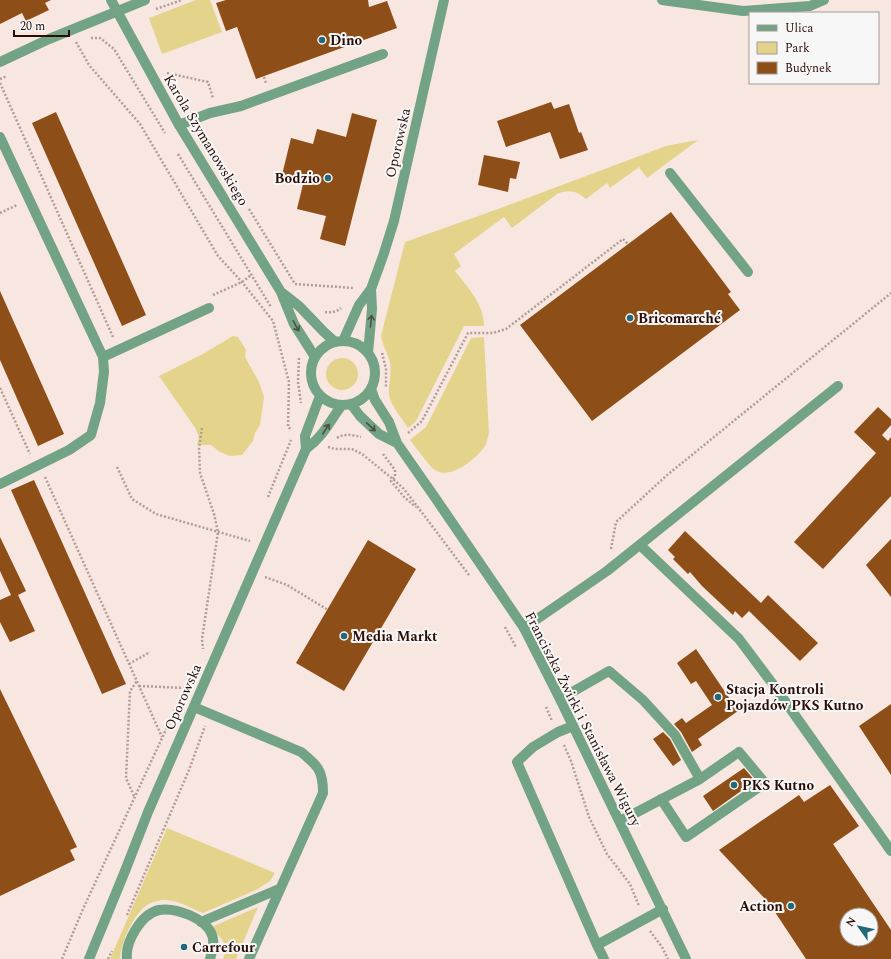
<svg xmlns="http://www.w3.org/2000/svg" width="891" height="959" font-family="Spectral,serif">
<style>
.green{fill:#e3d38b}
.building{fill:#8d4e17;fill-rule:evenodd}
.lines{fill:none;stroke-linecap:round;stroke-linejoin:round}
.path{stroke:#b29c95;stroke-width:2.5;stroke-dasharray:2 2;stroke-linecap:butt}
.service{stroke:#73a385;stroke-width:10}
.minor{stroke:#73a385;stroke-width:10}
.tertiary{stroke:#73a385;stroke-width:10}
.oneway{stroke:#4b503f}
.poi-dot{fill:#236879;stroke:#f7f7f7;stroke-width:1.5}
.labels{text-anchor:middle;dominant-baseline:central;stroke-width:4;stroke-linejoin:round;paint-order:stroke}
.poi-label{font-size:14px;font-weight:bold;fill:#2b0d05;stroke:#f7f7f7;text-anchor:start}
.street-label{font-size:14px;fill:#2b0d05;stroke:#f7f7f7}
</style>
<rect width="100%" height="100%" fill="#f8e6e0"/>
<path class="green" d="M 196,0 L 210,0 L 222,32 L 162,54 L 149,18 Z
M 698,140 L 647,178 L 639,167 L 610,188 L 607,183 L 586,199 C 577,191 568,189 557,194 L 512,228 L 504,217 L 454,254 L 461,266 L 455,271 C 468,288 484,304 484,326 L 464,326 L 416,421 L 408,428 C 402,418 391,406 389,395 C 388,386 392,374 390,363 C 388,354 383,346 381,336 L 405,242 L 498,209 L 666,146 Z
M 233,336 L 238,337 L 246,350 L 245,357 L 259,382 L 264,397 L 260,425 L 255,433 L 253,441 L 242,455 L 230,456 L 220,452 L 211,445 L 197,445 L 199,438 L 196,429 L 159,376 L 203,354 Z
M 484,337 L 489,434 C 487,438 487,443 485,446 C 477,458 452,479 437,471 C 430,468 416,447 410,440 L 426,427 L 471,338 Z
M326 374a16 16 0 1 1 32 0a16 16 0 1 1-32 0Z
M 167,828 L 275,873 L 270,881 L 256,890 L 203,913 C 193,909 175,899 165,900 C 160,900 151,902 147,905 C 133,915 121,942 120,959 L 110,959 Z
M 258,907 L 236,959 L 223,959 C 229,946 223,938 212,930 L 214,926 Z"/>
<path class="building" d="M 0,0 L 51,0 L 45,3 L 49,10 L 26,21 L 22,13 L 0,24 Z
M 226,0 L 368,0 L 369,7 L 387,1 L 397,28 L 256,79 L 237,27 L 226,31 L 216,3 Z
M 551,102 L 554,109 L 569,104 L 579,133 L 581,132 L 588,150 L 560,159 L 550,132 L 506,147 L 497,121 Z
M 56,112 L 146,315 L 122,326 L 32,123 Z
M 352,113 L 377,120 L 345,246 L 320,239 L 326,216 L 297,209 L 304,180 L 282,175 L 291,138 L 313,144 L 317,129 L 346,137 Z
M 484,155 L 520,162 L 516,179 L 510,178 L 508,192 L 478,185 Z
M 671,212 L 731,292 L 728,294 L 740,310 L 592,421 L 520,325 Z
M 0,291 L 64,434 L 38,446 L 0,360 Z
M 878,407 L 891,419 L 891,425 L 882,435 L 888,441 L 891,437 L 891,496 L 823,569 L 794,542 L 876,453 L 854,432 Z
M 34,480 L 126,684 L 102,694 L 11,490 Z
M 685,531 L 761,603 L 768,595 L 818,643 L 800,661 L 749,611 L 742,618 L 735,611 L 733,615 L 702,586 L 690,572 L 688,574 L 673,559 L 675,557 L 668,550 Z
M 0,537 L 26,591 L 18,595 L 35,631 L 10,642 L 0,622 L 0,600 L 11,595 L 0,571 Z
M 891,539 L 891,597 L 866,565 Z
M 368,540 L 416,569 L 344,691 L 296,663 Z
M 696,649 L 738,711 L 698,739 L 702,745 L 692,752 L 681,732 L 674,724 L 682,718 L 686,723 L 712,705 L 696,681 L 691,684 L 677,663 Z
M 0,689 L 77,847 L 70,850 L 75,860 L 0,896 Z
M 891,704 L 891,775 L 859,726 Z
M 663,732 L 670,739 L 681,760 L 673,766 L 653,739 Z
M 744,768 L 755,781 L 713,811 L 703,796 Z
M 830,785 L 859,826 L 833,844 L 891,930 L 891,959 L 806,959 L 769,903 L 719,850 L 799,795 L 804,802 ZM 847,915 L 871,915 L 871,939 L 847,939 Z"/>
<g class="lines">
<path class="path" d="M 156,9 L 182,0
M 91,38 L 100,38 L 114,49 L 165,133
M 76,42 L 89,65 L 140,124 L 218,256 L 242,282 L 273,321 L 289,382 L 288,427 L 292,430
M 167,73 L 208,82 L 213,98
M 264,77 L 266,83
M 0,79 L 7,76
M 0,83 L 113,337
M 178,154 L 271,307
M 249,209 L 295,284 L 354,288
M 0,213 L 17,205
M 213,295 L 242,282 L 251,275
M 325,312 C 331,313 337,312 341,308
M 382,353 L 386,369 L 386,387
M 299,358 L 298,382 L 301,403
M 0,388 L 30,454
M 202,428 L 199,448 L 200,473 L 214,514 L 218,532 L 202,639 L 203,649
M 408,433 L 422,421 L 468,333 L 493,333 L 506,329 L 623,239 L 628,244
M 337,438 C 345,433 353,435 361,437
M 328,447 L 335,449 L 352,449 L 362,454 L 393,479 L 404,489 L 420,510 L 469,575
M 383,454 L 395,470 L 395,477 L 391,481 L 405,498 L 416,507
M 117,467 L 132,499 L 156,514 L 250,541
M 45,477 L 162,737
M 268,497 L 291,440
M 611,549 L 616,522 L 666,476 L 891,293
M 265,577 L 287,585 L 328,610
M 505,627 L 516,647
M 129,664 L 150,652
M 139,686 L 185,688
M 546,707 L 552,721
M 564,745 L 571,761 L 589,817 L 607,854 L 630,884 L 639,906
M 134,796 L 126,778 L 130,691 L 137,681
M 127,915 L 189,770 L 205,726
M 650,931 L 662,947 L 668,959
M 62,959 L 83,909 L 175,710
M 108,959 L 112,951"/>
<path class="service" d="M 179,125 L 210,113 L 241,106 L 383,54
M 670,173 L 748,272
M 640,545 L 739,639 L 775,687 L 891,851
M 524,628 L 607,571 L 838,386
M 560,699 L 609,671 L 643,700 L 675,735 L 700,779 L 620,821
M 194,707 L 301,752 C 318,766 323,770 323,793 L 249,959
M 573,726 L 558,732 L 533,747 L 517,762 L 597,945 L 663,909
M 661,799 L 686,837 L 765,783 L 739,752 L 700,779
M 201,922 L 279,889
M 597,945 L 604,959
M 127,959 C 125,942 141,914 159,910 C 175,907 206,918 212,935 C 215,942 212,952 210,959"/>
<path class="minor" d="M 111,0 L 179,125 L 281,292 L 294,324 L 315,357
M 662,0 L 743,11 L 810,6 L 824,0
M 0,62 L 49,39 L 145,0
M 0,137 L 103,357 L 104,372 L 100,403 L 91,435 L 69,450 L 0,484
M 281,292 L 299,306 L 324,332 L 335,342
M 103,357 L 209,308
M 371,389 L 375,400 L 389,422 L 397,443 L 436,499 L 524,628 L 560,699 L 686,959
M 351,404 L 360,416 L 379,434 L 397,443"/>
<path class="tertiary" d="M311 373a32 32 0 1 1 64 0a32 32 0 1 1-64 0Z
M 343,341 L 359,305 L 371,289 L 383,256 L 394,221 L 444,0
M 368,353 L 372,309 L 371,289
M 306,449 C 323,437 329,422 342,405
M 89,959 L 125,871 L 148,812 L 306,449 L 305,436 L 320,396"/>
</g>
<defs><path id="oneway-shaft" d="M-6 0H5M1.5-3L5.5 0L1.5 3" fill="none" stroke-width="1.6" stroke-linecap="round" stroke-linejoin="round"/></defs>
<g class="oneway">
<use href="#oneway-shaft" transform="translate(371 321) rotate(-84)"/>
<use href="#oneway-shaft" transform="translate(296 326) rotate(62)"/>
<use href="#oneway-shaft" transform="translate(371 427) rotate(43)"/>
<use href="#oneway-shaft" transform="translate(326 429) rotate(-57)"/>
</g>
<g class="poi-dot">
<circle cx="322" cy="40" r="4"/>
<circle cx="328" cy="178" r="4"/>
<circle cx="630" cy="318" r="4"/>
<circle cx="344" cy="636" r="4"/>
<circle cx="718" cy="697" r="4"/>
<circle cx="734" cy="785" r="4"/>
<circle cx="791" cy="906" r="4"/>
<circle cx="184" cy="947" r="4"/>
</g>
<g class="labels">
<g class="poi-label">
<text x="330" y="40">Dino</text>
<text x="320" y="178" text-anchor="end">Bodzio</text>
<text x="638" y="318">Bricomarché</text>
<text x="352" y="636">Media Markt</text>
<text x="726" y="689">Stacja Kontroli<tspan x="726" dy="16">Pojazdów PKS Kutno</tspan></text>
<text x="742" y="785">PKS Kutno</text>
<text x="783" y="906" text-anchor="end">Action</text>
<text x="192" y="947">Carrefour</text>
</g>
<g class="street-label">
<text transform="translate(206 140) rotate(59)">Karola Szymanowskiego</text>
<text transform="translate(398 143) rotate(-77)">Oporowska</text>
<text transform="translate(183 697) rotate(-66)">Oporowska</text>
<text transform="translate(583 719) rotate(63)">Franciszka Żwirki i Stanisława Wigury</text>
</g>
</g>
<rect x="749" y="12" width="130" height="72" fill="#f7f7f7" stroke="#a59996"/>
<rect x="757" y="25" width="20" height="6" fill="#73a385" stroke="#a59996"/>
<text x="785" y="32" font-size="12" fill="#2b0d05">Ulica</text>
<rect x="757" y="42" width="20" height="12" fill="#e3d38b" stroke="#a59996"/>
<text x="785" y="52" font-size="12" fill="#2b0d05">Park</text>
<rect x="757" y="62" width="20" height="12" fill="#8d4e17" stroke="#a59996"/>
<text x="785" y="72" font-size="12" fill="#2b0d05">Budynek</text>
<g transform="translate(859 927) rotate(303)"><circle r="19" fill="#f7f7f7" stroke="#a59996"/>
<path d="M0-3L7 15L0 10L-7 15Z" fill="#236879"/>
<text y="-6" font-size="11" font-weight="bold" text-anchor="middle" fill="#2b0d05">N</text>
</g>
<path d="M14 30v6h55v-6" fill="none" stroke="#2b0d05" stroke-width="2"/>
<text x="20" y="30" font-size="12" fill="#2b0d05" stroke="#f7f7f7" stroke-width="3" paint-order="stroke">20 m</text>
</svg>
